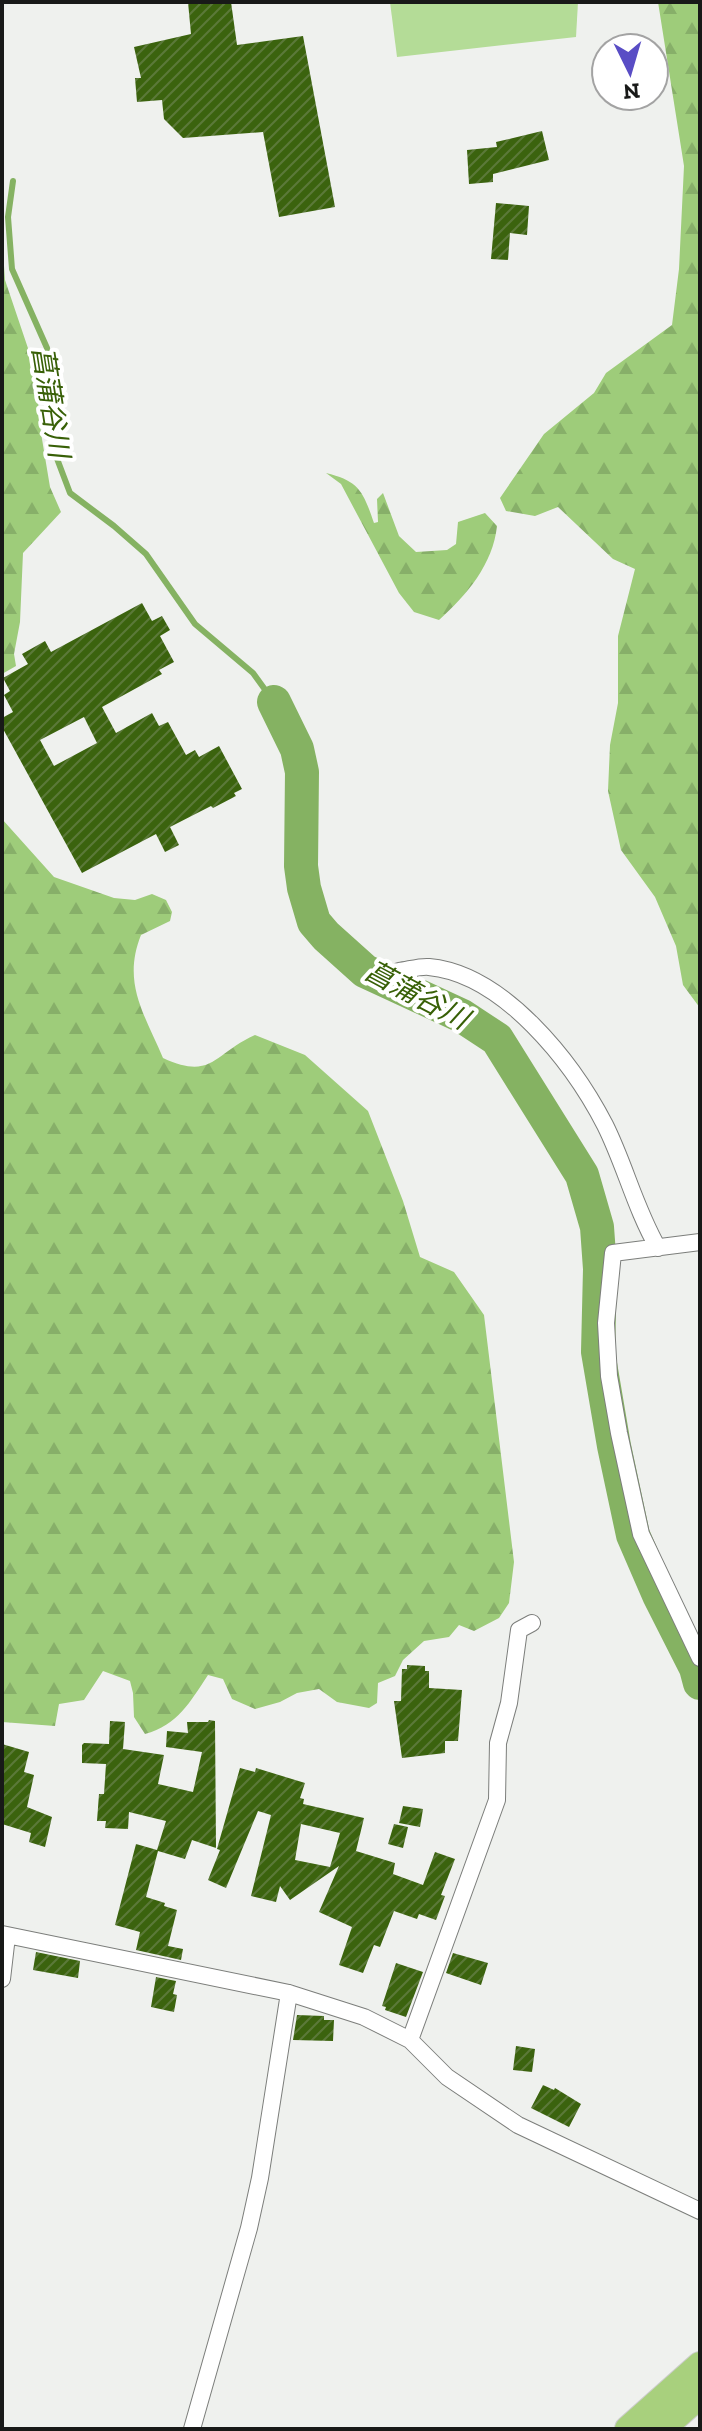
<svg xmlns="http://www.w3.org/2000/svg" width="702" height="2431" font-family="'Zilla Slab','Noto Sans JP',serif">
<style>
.green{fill:#b4dc97}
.forest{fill:url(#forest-firs)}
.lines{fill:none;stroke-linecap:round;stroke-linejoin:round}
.stream{stroke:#85b262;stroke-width:6}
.river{stroke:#85b262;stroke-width:34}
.building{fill:url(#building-hatch);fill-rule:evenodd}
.street-casing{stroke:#7c7e7b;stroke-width:18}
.primary-casing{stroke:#ccc;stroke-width:28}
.street{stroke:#fff;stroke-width:16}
.primary{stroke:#a8d07d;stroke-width:26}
.labels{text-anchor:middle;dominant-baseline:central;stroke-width:8;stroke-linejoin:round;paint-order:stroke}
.water-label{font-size:28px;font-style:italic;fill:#386007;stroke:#fff}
</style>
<defs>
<pattern id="forest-firs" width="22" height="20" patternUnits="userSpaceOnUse" patternTransform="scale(2)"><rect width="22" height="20" fill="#9ecc7a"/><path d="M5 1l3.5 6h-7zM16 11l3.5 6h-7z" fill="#87af69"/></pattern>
<pattern id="building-hatch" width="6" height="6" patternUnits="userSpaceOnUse" patternTransform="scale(2)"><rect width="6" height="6" fill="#3b630e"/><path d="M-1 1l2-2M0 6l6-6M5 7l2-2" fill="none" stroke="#5b7939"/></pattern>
</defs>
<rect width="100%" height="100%" fill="#eff1ee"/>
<path class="green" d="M 390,2 L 578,2 L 576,37 L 397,57 Z"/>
<path class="forest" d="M 658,2 L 700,2 L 700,1008 L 683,985 L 676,946 L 655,897 L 621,850 L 608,791 L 610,745 L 618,703 L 618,636 L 635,569 L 613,559 L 558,507 L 535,516 L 506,511 L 500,498 L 544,434 L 594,393 L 606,373 L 672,325 L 679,269 L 684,166 Z
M 2,237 L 5,280 L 35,369 L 41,433 L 50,487 L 61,512 L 23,553 L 20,622 L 14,654 L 16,666 L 2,674 Z
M 326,473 C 359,481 363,491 374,523 L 378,522 L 377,499 L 383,493 L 399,536 L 416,552 L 447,550 L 456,544 L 458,522 L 485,513 L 497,526 C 493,564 467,595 439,620 L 414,612 L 399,593 L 341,484 Z
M 2,819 L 54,877 L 114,898 L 135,900 L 152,894 L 166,900 L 172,912 L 170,921 L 141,935 C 122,983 144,1013 163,1058 C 213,1081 214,1053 255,1035 L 305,1055 L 368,1111 L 403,1201 L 420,1257 L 454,1272 L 484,1315 L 514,1562 L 509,1603 L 499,1618 L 474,1631 L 459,1625 L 449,1637 L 424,1641 L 403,1660 L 395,1676 L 378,1683 L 377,1703 L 369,1708 L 337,1702 L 319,1689 L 297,1693 L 280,1702 L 255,1709 L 232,1699 L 223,1679 L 208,1675 C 190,1702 178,1725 145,1734 L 134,1717 L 133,1693 L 130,1681 L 103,1671 L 84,1700 L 59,1704 L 55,1726 L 2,1722 Z"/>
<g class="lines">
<path class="stream" d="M 13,181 L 8,217 L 12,269 L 47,348 L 52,380 L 52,427 L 56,456 L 70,493 L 114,526 L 146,554 L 195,624 L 253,673 L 274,702"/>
<path class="river" d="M 274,702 L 297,749 L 302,772 L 301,866 L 304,888 L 314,922 L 326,936 L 365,971 L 462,1016 L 497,1039 L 582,1175 L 597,1227 L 600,1269 L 598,1352 L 614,1446 L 633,1535 L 659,1595 L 696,1668 L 700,1683"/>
</g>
<path class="building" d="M 188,2 L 231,2 L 237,45 L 303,36 L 335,207 L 279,217 L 263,132 L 183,138 L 164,119 L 162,100 L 137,102 L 135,78 L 141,78 L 134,47 L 191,34 Z
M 542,131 L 549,160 L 493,174 L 493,182 L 469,184 L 467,150 L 497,147 L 496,142 Z
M 496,203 L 529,206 L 527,235 L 510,233 L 508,260 L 491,259 Z
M 142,603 L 152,621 L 162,616 L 170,630 L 160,636 L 174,662 L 159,670 L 162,674 L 102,707 L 116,733 L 152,713 L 159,726 L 168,722 L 186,755 L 195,750 L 199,757 L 219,746 L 242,789 L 234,793 L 236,796 L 213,808 L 211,806 L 170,827 L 179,845 L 165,852 L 156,834 L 82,873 L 2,727 L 2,718 L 13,712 L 4,695 L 10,691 L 3,678 L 28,664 L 22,654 L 45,641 L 51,652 ZM 84,717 L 97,743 L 54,766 L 40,740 Z
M 407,1665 L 425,1666 L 425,1671 L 429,1671 L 429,1688 L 462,1690 L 458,1741 L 445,1741 L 445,1753 L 402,1758 L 394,1701 L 401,1701 L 402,1669 L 407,1669 Z
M 209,1720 L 215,1721 L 216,1848 L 192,1840 L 185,1859 L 158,1851 L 146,1897 L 165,1903 L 164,1906 L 177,1910 L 168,1946 L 183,1949 L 181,1960 L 136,1950 L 140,1932 L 115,1925 L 136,1844 L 157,1850 L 166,1821 L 129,1812 L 128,1829 L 105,1828 L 106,1821 L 97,1821 L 99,1794 L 104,1794 L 106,1764 L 82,1763 L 82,1745 L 84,1743 L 109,1744 L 110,1721 L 125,1722 L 123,1749 L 164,1755 L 158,1784 L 193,1792 L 202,1752 L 166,1747 L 167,1731 L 188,1733 L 187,1722 L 208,1722 Z
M 2,1744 L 29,1752 L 24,1772 L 34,1775 L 27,1807 L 52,1817 L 45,1847 L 29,1842 L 31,1833 L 2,1824 Z
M 240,1768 L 255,1772 L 256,1768 L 305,1783 L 300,1798 L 304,1799 L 303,1804 L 364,1818 L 356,1851 L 395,1863 L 393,1874 L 423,1885 L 435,1852 L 455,1859 L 441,1895 L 445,1896 L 436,1920 L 419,1914 L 417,1919 L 394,1911 L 380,1947 L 374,1945 L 363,1973 L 339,1965 L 352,1927 L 319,1912 L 339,1866 L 290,1900 L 280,1886 L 276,1902 L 251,1896 L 271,1815 L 258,1811 L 226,1888 L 208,1880 L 220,1850 L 217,1849 ZM 301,1824 L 340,1833 L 330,1867 L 295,1860 Z
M 403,1806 L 423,1809 L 420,1827 L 399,1823 Z
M 394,1824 L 408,1827 L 403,1848 L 388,1844 Z
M 36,1952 L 80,1961 L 78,1978 L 33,1970 Z
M 453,1953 L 488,1963 L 481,1985 L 446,1973 Z
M 396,1963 L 423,1972 L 406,2017 L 385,2010 L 386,2007 L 382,2006 Z
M 156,1977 L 176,1981 L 173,1994 L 177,1995 L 174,2012 L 151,2007 Z
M 297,2015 L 324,2016 L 324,2020 L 334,2020 L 333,2041 L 293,2040 Z
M 516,2046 L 535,2049 L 532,2072 L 513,2070 Z
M 543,2085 L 554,2090 L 555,2088 L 581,2104 L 569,2127 L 531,2108 Z"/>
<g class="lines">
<defs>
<path id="street" d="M 399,971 C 408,970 420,966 429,967 C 504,974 573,1063 605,1125 C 625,1165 635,1208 658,1248
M 700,1242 L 613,1253 L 606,1323 L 609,1376 L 619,1433 L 641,1534 L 700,1658
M 2,1934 L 289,1993 L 364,2017 L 410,2040 L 447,2077 L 518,2125 L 700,2211
M 2,1979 L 7,1936
M 410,2040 L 497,1800 L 498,1743 L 509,1703 L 519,1630 L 532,1623
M 192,2429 L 249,2228 L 260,2178 L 289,1993"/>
<path id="primary" d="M 628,2429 L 700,2365
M 662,2429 L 700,2395"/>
</defs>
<use href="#street" class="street-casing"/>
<use href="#primary" class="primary-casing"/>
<use href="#street" class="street"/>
<use href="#primary" class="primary"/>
</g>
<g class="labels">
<g class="water-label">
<text transform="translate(51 402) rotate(81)">菖蒲谷川</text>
<text transform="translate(417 995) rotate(28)">菖蒲谷川</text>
</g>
</g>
<rect width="702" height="2431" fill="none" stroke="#181918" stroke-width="8"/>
<g transform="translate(630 72) rotate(175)"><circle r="38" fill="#ffffff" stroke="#a3a3a3" stroke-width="2"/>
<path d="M0-6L14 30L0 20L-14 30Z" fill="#594dc5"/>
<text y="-12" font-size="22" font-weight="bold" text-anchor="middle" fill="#181918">N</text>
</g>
</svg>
